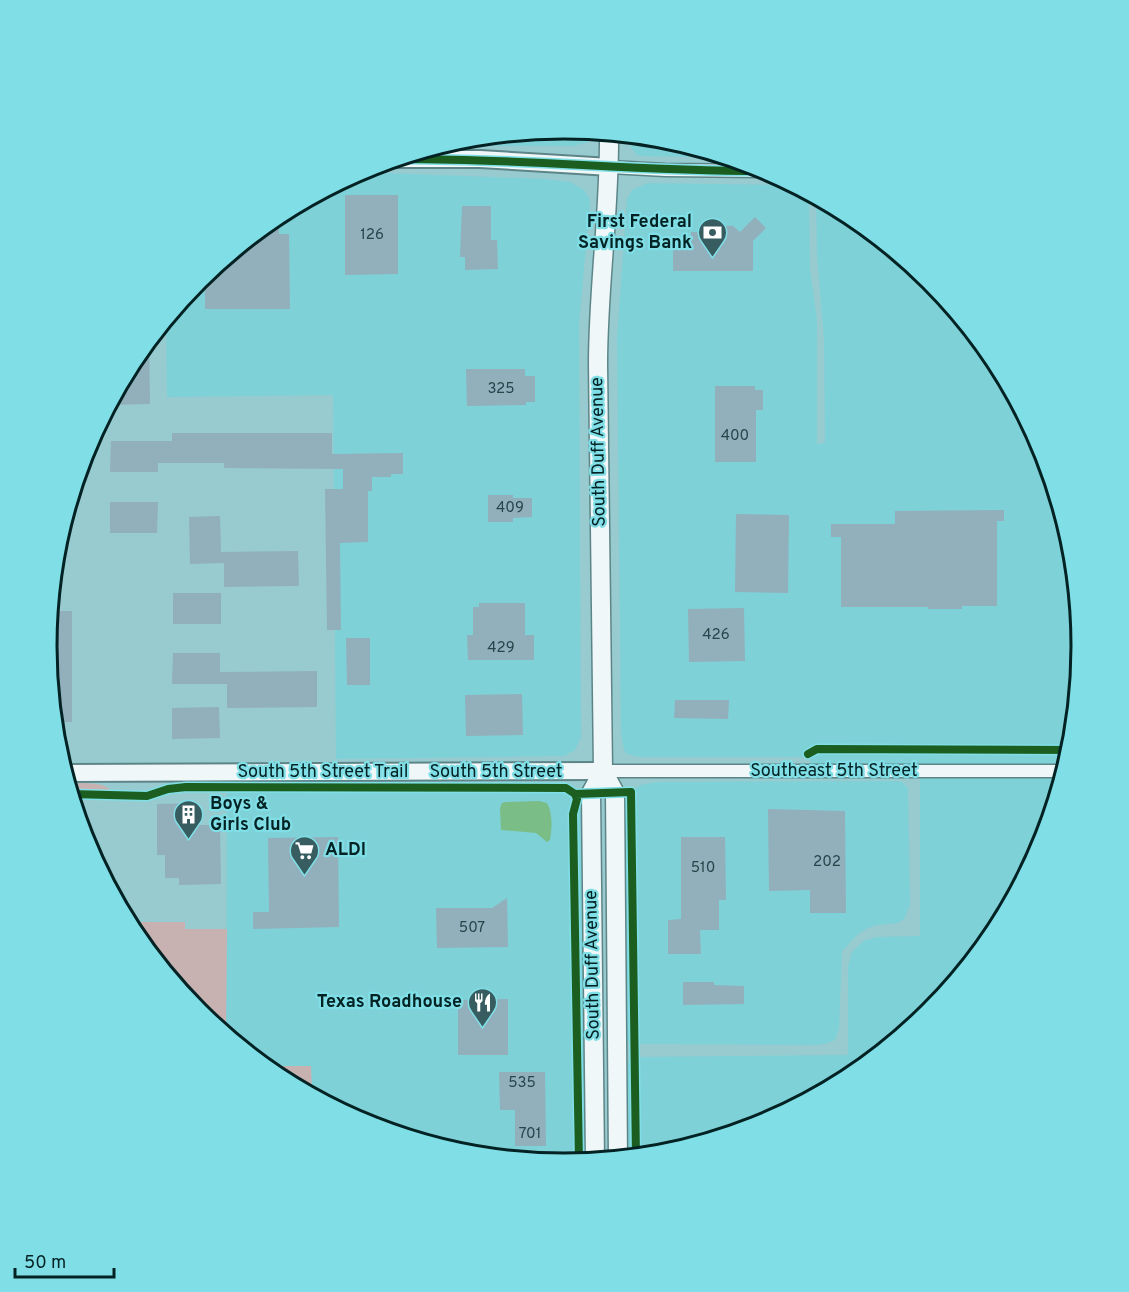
<svg xmlns="http://www.w3.org/2000/svg" width="1129" height="1292" font-family="Overpass,sans-serif">
<style>
.built{fill:#7ed1d7}
.green{fill:#c7b1b1}
.water{fill:#7bbd86}
.building{fill:#92afbc}
.lines{fill:none;stroke-linecap:round;stroke-linejoin:round}
.street-casing{stroke:#5d8588;stroke-width:15}
.secondary-casing{stroke:#5d8588;stroke-width:20}
.primary-casing{stroke:#5d8588;stroke-width:21}
.street{stroke:#eff7f8;stroke-width:12}
.secondary{stroke:#eff7f8;stroke-width:16}
.primary{stroke:#eff7f8;stroke-width:18}
.cycleway-casing{stroke:#80dfe6;stroke-width:11}
.cycleway{stroke:#1b5e20;stroke-width:8}
.labels{text-anchor:middle;dominant-baseline:central;stroke-width:4.5;stroke-linejoin:round;paint-order:stroke}
.number-label{font-size:15px;fill:#27454a}
.poi-label{font-size:18px;font-weight:bold;fill:#032224;stroke:#80dfe6;text-anchor:end}
.street-label{font-size:18px;fill:#032224;stroke:#80dfe6}
.rim{fill:none;stroke:#032224;stroke-width:3}
</style>
<rect width="100%" height="100%" fill="#97cbcf"/>
<path class="built" d="M 565,128 L 592,131 L 592,134 L 588,142 L 574,146 L 439,146 L 464,138 Z
M 629,134 L 666,138 L 733,158 L 640,156 L 636,154 L 630,146 Z
M 357,172 L 545,179 L 570,182 L 584,190 L 588,196 L 590,203 L 579,323 L 581,737 L 575,750 L 564,756 L 336,759 L 333,395 L 167,397 L 166,319 L 198,279 L 277,215 Z
M 648,183 L 788,185 L 796,185 L 804,191 L 809,203 L 810,268 L 817,321 L 817,444 L 825,443 L 824,339 L 817,256 L 816,196 L 853,215 L 931,280 L 995,359 L 1043,448 L 1071,539 L 1070,754 L 1043,845 L 995,934 L 931,1013 L 852,1077 L 762,1125 L 665,1154 L 625,1158 L 624,1068 L 631,1059 L 635,1057 L 848,1055 L 848,967 L 852,952 L 865,940 L 878,937 L 920,936 L 920,772 L 811,771 L 810,757 L 639,757 L 627,754 L 624,750 L 621,733 L 617,338 L 627,199 L 632,190 Z
M 895,781 L 902,782 L 908,788 L 910,905 L 904,919 L 898,923 L 877,925 L 866,929 L 857,935 L 842,951 L 839,1029 L 835,1040 L 825,1044 L 817,1045 L 641,1044 L 629,1042 L 625,1037 L 623,803 L 630,791 L 641,785 L 658,782 Z
M 559,783 L 571,786 L 584,803 L 587,1162 L 564,1164 L 463,1154 L 366,1124 L 312,1095 L 311,1066 L 264,1066 L 226,1035 L 227,784 Z"/>
<path class="green" d="M 84,783 C 94,784 107,783 113,793 L 77,791 L 77,814 L 68,784 Z
M 127,922 L 185,922 L 185,929 L 227,929 L 226,1035 L 198,1012 L 134,934 Z
M 311,1066 L 312,1095 L 276,1077 L 264,1066 Z"/>
<path class="water" d="M 539,801 L 547,803 C 553,814 552,828 550,840 L 547,842 L 536,833 L 501,830 L 500,808 L 502,803 L 506,802 Z"/>
<path class="building" d="M 345,195 L 398,195 L 398,274 L 345,275 Z
M 462,206 L 491,206 L 491,240 L 497,240 L 498,269 L 465,270 L 465,257 L 460,257 Z
M 279,214 L 279,234 L 289,234 L 290,309 L 205,309 L 205,274 Z
M 755,217 L 766,228 L 753,241 L 753,271 L 673,271 L 673,243 L 691,243 L 691,232 L 703,232 L 703,225 L 733,226 L 740,232 Z
M 149,340 L 150,404 L 109,405 L 134,358 Z
M 466,369 L 525,369 L 525,376 L 535,376 L 535,402 L 526,402 L 526,405 L 467,406 Z
M 715,386 L 755,386 L 755,390 L 763,390 L 763,410 L 756,410 L 756,462 L 715,462 Z
M 172,433 L 332,433 L 332,454 L 403,453 L 403,474 L 391,474 L 391,477 L 372,477 L 372,491 L 368,491 L 368,542 L 340,543 L 341,630 L 327,630 L 325,489 L 343,489 L 343,469 L 224,468 L 224,463 L 158,463 L 158,472 L 110,472 L 111,441 L 172,441 Z
M 488,495 L 513,495 L 513,498 L 532,498 L 532,517 L 513,518 L 513,522 L 488,522 Z
M 110,502 L 158,502 L 157,533 L 110,533 Z
M 1004,510 L 1004,521 L 997,521 L 997,606 L 962,606 L 962,609 L 928,609 L 928,607 L 841,607 L 841,537 L 831,537 L 831,524 L 895,524 L 895,511 Z
M 736,514 L 789,515 L 788,593 L 735,592 Z
M 220,516 L 221,552 L 298,551 L 299,586 L 224,587 L 224,563 L 190,564 L 189,517 Z
M 173,593 L 221,593 L 221,624 L 173,624 Z
M 479,603 L 525,603 L 525,635 L 534,635 L 534,660 L 468,660 L 467,635 L 473,635 L 473,607 L 479,607 Z
M 744,608 L 745,661 L 689,662 L 688,609 Z
M 50,611 L 72,611 L 72,722 L 54,722 L 46,646 Z
M 346,638 L 370,638 L 370,685 L 347,685 Z
M 173,653 L 220,653 L 220,672 L 317,671 L 317,707 L 227,708 L 227,684 L 172,684 Z
M 522,694 L 523,735 L 466,736 L 465,695 Z
M 675,700 L 729,700 L 728,719 L 674,718 Z
M 219,707 L 220,738 L 172,739 L 172,708 Z
M 196,803 L 196,825 L 220,825 L 221,884 L 179,885 L 179,878 L 165,878 L 165,855 L 157,855 L 157,804 Z
M 768,809 L 845,811 L 846,913 L 810,913 L 810,890 L 769,891 Z
M 338,837 L 339,927 L 253,929 L 253,912 L 269,912 L 268,838 Z
M 681,837 L 725,837 L 726,900 L 719,900 L 719,930 L 700,930 L 701,954 L 668,954 L 668,920 L 681,919 Z
M 507,898 L 508,947 L 437,948 L 436,908 L 492,908 Z
M 683,982 L 714,982 L 714,985 L 744,986 L 744,1004 L 683,1005 Z
M 508,999 L 508,1055 L 458,1055 L 458,1000 Z
M 499,1072 L 545,1072 L 546,1146 L 515,1146 L 515,1110 L 500,1110 Z
M 433,1142 L 466,1142 L 466,1154 L 432,1145 Z"/>
<g class="lines">
<defs>
<path id="street" d="M 610,167 L 665,170 L 770,171
M 603,771 L 1065,771"/>
<path id="secondary" d="M 395,159 L 480,159 L 610,167
M 64,773 L 603,771"/>
<path id="primary" d="M 609,132 C 610,210 598,287 598,364 L 603,771 L 615,793 L 618,1159
M 595,1161 L 591,793 L 603,771"/>
</defs>
<use href="#street" class="street-casing"/>
<use href="#secondary" class="secondary-casing"/>
<use href="#primary" class="primary-casing"/>
<use href="#street" class="street"/>
<use href="#secondary" class="secondary"/>
<use href="#primary" class="primary"/>
<defs>
<path id="cycleway" d="M 395,159 C 520,158 645,172 770,171
M 808,754 L 817,749 L 1072,750
M 71,794 L 147,796 L 168,789 L 186,787 L 566,788 L 575,794
M 575,794 L 631,792 L 636,1157
M 575,794 L 577,799 L 573,814 L 579,1163"/>
</defs>
<use href="#cycleway" class="cycleway-casing"/>
<use href="#cycleway" class="cycleway"/>
</g>
<defs>
<symbol id="bank-pin" viewBox="-11 -11 22 30"><path d="M0 17L-7.5 6A9.5 9.5 0 1 1 7.5 6Z" fill="#375d60" stroke="#80dfe6"/><path d="M-6-4H6V4H-6ZM0-2.3a2.3 2.3 0 1 0 0 4.6a2.3 2.3 0 1 0 0-4.6Z" fill="#fff"/></symbol>
<symbol id="building-pin" viewBox="-11 -11 22 30"><path d="M0 17L-7.5 6A9.5 9.5 0 1 1 7.5 6Z" fill="#375d60" stroke="#80dfe6"/><path d="M-4-6H4V6H1V3H-1V6H-4ZM-2.5-4.3h1.7v1.8h-1.7ZM.8-4.3h1.7v1.8H.8ZM-2.5-1h1.7V.8h-1.7ZM.8-1h1.7V.8H.8Z" fill="#fff"/></symbol>
<symbol id="supermarket-pin" viewBox="-11 -11 22 30"><path d="M0 17L-7.5 6A9.5 9.5 0 1 1 7.5 6Z" fill="#375d60" stroke="#80dfe6"/><path d="M-6-5.5h2.5l.6 2H6L4.5 2H-2.5L-4.4-4H-6ZM-1.5 3.2a1.3 1.3 0 1 0 .1 0ZM3 3.2a1.3 1.3 0 1 0 .1 0Z" fill="#fff"/></symbol>
<symbol id="restaurant-pin" viewBox="-11 -11 22 30"><path d="M0 17L-7.5 6A9.5 9.5 0 1 1 7.5 6Z" fill="#375d60" stroke="#80dfe6"/><path d="M-5-6h1v4h1v-4h1v4h1v-4h1v5L-1.5 .5V6h-2V.5L-5-1ZM5-6V6H3V1.5H1.5Q1.5-4 5-6Z" fill="#fff"/></symbol>
</defs>
<g fill-rule="evenodd">
<use href="#bank-pin" x="696" y="216" width="33" height="45"/>
<use href="#building-pin" x="172" y="798" width="33" height="45"/>
<use href="#supermarket-pin" x="288" y="834" width="33" height="45"/>
<use href="#restaurant-pin" x="466" y="986" width="33" height="45"/>
</g>
<g class="labels">
<g class="number-label">
<text x="372" y="235">126</text>
<text x="501" y="389">325</text>
<text x="735" y="436">400</text>
<text x="510" y="508">409</text>
<text x="716" y="635">426</text>
<text x="501" y="648">429</text>
<text x="827" y="862">202</text>
<text x="703" y="868">510</text>
<text x="472" y="928">507</text>
<text x="522" y="1083">535</text>
<text x="530" y="1134">701</text>
</g>
<g class="poi-label">
<text x="692" y="222">First Federal<tspan x="692" dy="21">Savings Bank</tspan></text>
<text x="210" y="804" text-anchor="start">Boys &amp;<tspan x="210" dy="21">Girls Club</tspan></text>
<text x="325" y="850" text-anchor="start">ALDI</text>
<text x="462" y="1002">Texas Roadhouse</text>
</g>
<g class="street-label">
<text transform="translate(599 452) rotate(-91)">South Duff Avenue</text>
<text x="834" y="771">Southeast 5th Street</text>
<text x="323" y="772">South 5th Street Trail</text>
<text x="496" y="772">South 5th Street</text>
<text transform="translate(593 965) rotate(-91)">South Duff Avenue</text>
</g>
</g>
<path d="M0 0H1129V1292H0ZM57 646a507 507 0 1 1 1014 0a507 507 0 1 1-1014 0Z" fill="#80dfe6" fill-rule="evenodd"/>
<path class="rim" d="M57 646a507 507 0 1 1 1014 0a507 507 0 1 1-1014 0Z"/>
<path d="M15 1268v9h99v-9" fill="none" stroke="#032224" stroke-width="3"/>
<text x="24" y="1268" font-size="18" fill="#032224" stroke="#80dfe6" stroke-width="4.5" paint-order="stroke">50 m</text>
</svg>
